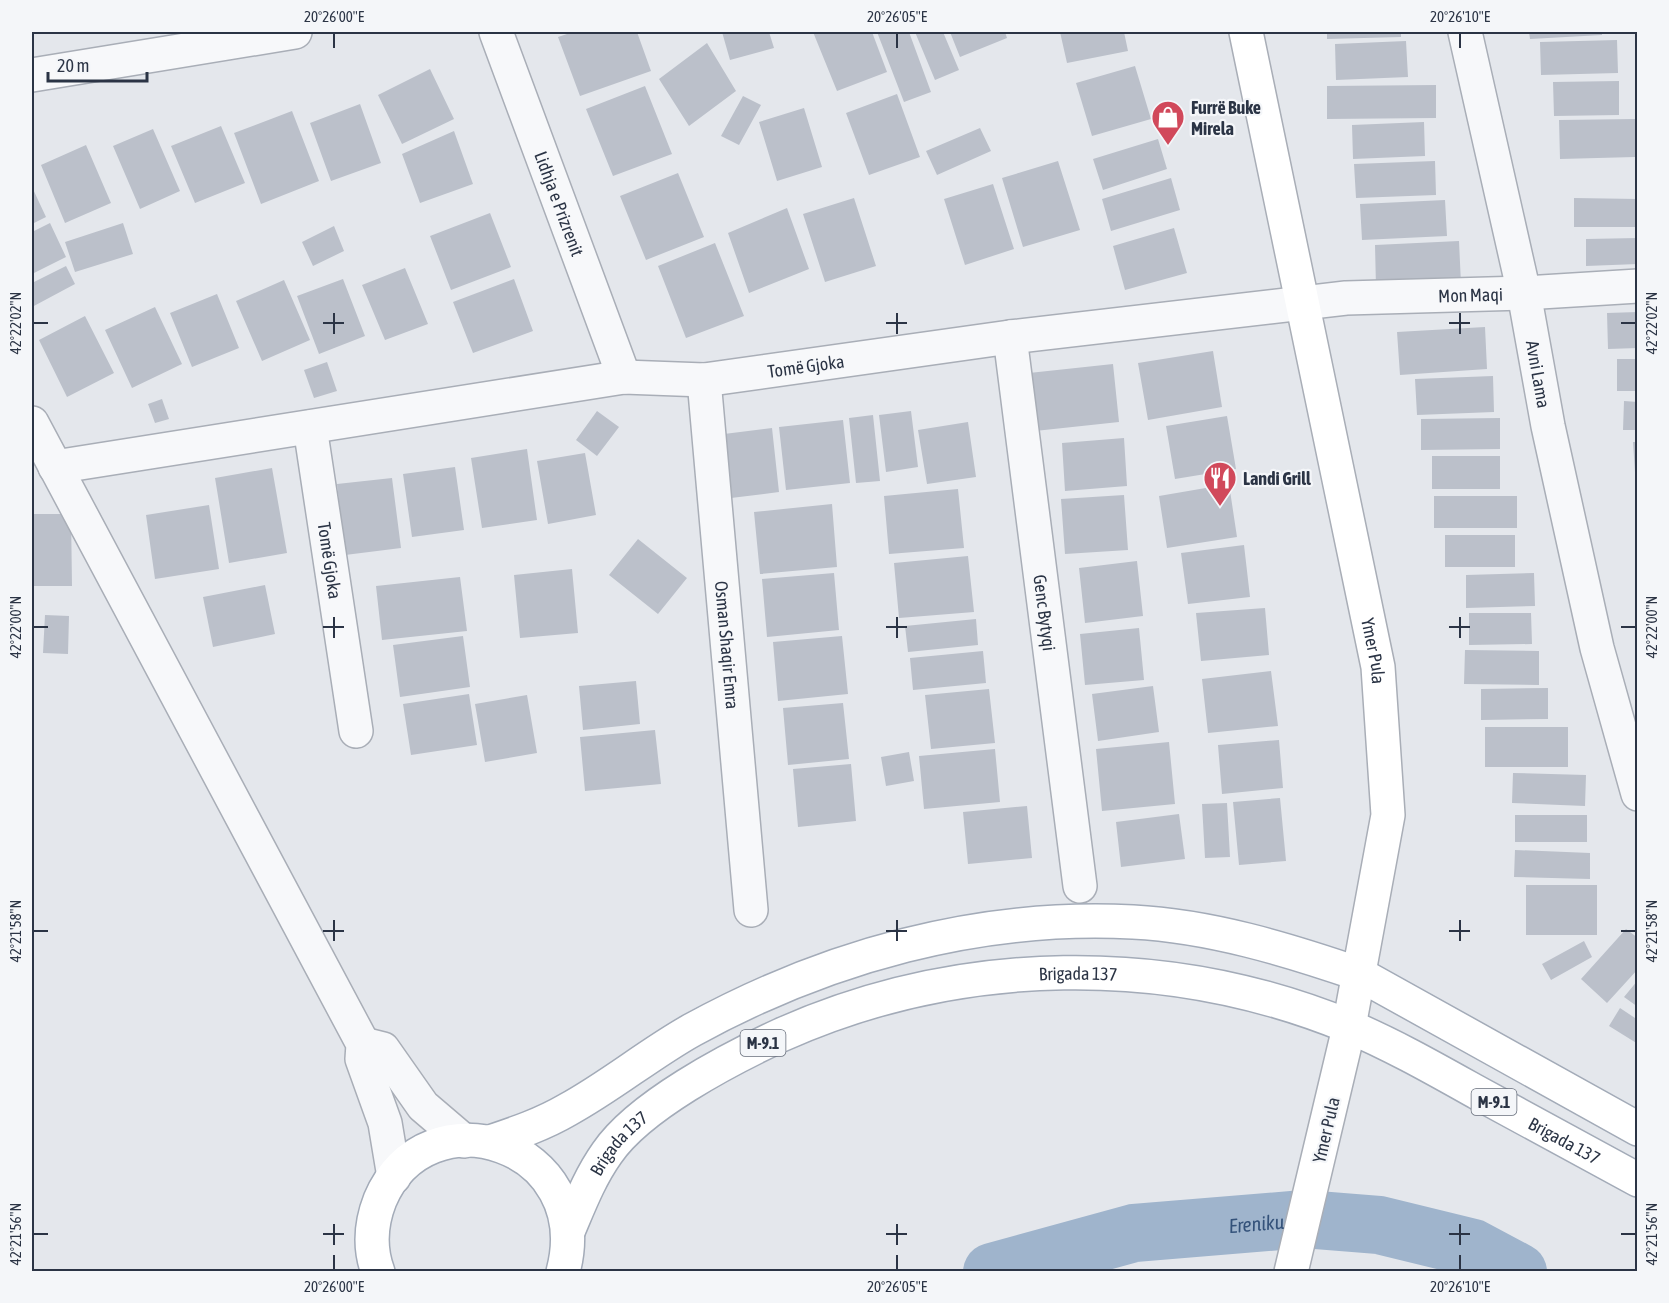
<svg xmlns="http://www.w3.org/2000/svg" width="1669" height="1303" font-family="'Asap Condensed',sans-serif">
<style>
.lines{fill:none;stroke-linecap:round;stroke-linejoin:round}
.river{stroke:#9fb4cc;stroke-width:58}
.building{fill:#bbc0ca}
.street-casing{stroke:#a9aeb7;stroke-width:36}
.secondary-casing{stroke:#a9aeb7;stroke-width:36}
.primary-casing{stroke:#a3abb8;stroke-width:36}
.street{stroke:#f7f8fa;stroke-width:33}
.secondary{stroke:#fff;stroke-width:33}
.primary{stroke:#fff;stroke-width:33}
.ticks{fill:none;stroke:#2b3445;stroke-width:2}
.labels{text-anchor:middle;dominant-baseline:central;stroke-width:4.5;stroke-linejoin:round;paint-order:stroke}
.shield{fill:#f4f6f9;stroke:#676e7b;stroke-width:1.5}
.shield-label{font-size:16px;font-weight:bold;fill:#2b3445}
.poi-label{font-size:18px;font-weight:bold;fill:#2b3445;stroke:#f4f6f9;text-anchor:start}
.street-label{font-size:18px;fill:#2b3445;stroke:#f4f6f9}
.water-label{font-size:20px;font-style:italic;fill:#34527a;stroke:#f4f6f9}
.neatline{fill:none;stroke:#2b3445;stroke-width:2}
.ticks-label{font-size:15px;text-anchor:middle;fill:#2b3445}
</style>
<rect width="100%" height="100%" fill="#e4e7ec"/>
<g class="lines">
<path class="river" id="s1" d="M 992,1272 L 1134,1233 L 1304,1219 L 1379,1225 L 1473,1248 L 1518,1272"/>
</g>
<path class="building" d="M 573,32 L 637,32 L 651,71 L 580,96 L 558,37 Z
M 722,32 L 769,32 L 774,48 L 730,60 Z
M 813,32 L 872,32 L 887,72 L 837,91 Z
M 877,32 L 909,32 L 931,92 L 904,102 Z
M 915,32 L 943,32 L 959,70 L 935,80 Z
M 950,32 L 1005,32 L 1007,38 L 960,57 Z
M 1060,32 L 1124,32 L 1128,51 L 1067,63 Z
M 1327,32 L 1401,32 L 1401,37 L 1327,39 Z
M 1529,32 L 1602,32 L 1602,35 L 1530,39 Z
M 1617,40 L 1618,73 L 1541,75 L 1540,42 Z
M 1406,41 L 1408,77 L 1336,80 L 1335,44 Z
M 707,43 L 736,91 L 689,126 L 659,79 Z
M 1135,66 L 1151,119 L 1092,136 L 1076,83 Z
M 430,69 L 454,119 L 402,144 L 378,95 Z
M 1619,81 L 1619,115 L 1554,116 L 1553,82 Z
M 1436,85 L 1436,118 L 1327,119 L 1327,86 Z
M 645,86 L 672,154 L 613,176 L 586,109 Z
M 897,94 L 920,157 L 869,175 L 846,113 Z
M 743,96 L 761,105 L 739,145 L 721,136 Z
M 360,104 L 381,163 L 331,181 L 310,123 Z
M 804,108 L 822,167 L 777,181 L 759,122 Z
M 292,111 L 319,181 L 261,204 L 234,133 Z
M 1635,119 L 1635,157 L 1560,159 L 1559,120 Z
M 1424,122 L 1425,156 L 1353,159 L 1352,125 Z
M 221,126 L 245,183 L 195,203 L 171,146 Z
M 980,128 L 991,151 L 937,175 L 926,151 Z
M 153,129 L 180,191 L 140,209 L 113,146 Z
M 454,131 L 473,184 L 420,203 L 402,154 Z
M 1158,139 L 1167,169 L 1103,190 L 1093,159 Z
M 86,145 L 111,203 L 65,223 L 41,165 Z
M 1058,161 L 1080,230 L 1023,247 L 1002,178 Z
M 1435,161 L 1436,195 L 1356,198 L 1354,164 Z
M 678,173 L 704,237 L 646,260 L 620,196 Z
M 1171,178 L 1180,210 L 1111,231 L 1102,199 Z
M 993,184 L 1014,249 L 965,265 L 944,199 Z
M 32,187 L 46,217 L 32,224 Z
M 854,198 L 876,266 L 825,282 L 803,214 Z
M 1574,198 L 1638,199 L 1638,227 L 1574,227 Z
M 1445,200 L 1447,236 L 1362,240 L 1360,204 Z
M 787,208 L 809,269 L 749,293 L 728,233 Z
M 490,213 L 511,267 L 451,290 L 430,236 Z
M 50,223 L 66,257 L 32,274 L 32,232 Z
M 123,223 L 133,254 L 75,272 L 65,242 Z
M 334,226 L 344,251 L 313,266 L 302,242 Z
M 1174,228 L 1187,273 L 1125,290 L 1113,246 Z
M 1638,238 L 1638,264 L 1586,266 L 1586,239 Z
M 1459,241 L 1461,284 L 1376,287 L 1375,245 Z
M 715,243 L 744,316 L 686,338 L 658,266 Z
M 66,266 L 75,284 L 32,307 L 32,283 Z
M 405,268 L 428,324 L 385,340 L 362,285 Z
M 343,279 L 365,336 L 319,354 L 297,296 Z
M 514,279 L 533,331 L 473,353 L 453,302 Z
M 284,280 L 310,340 L 262,361 L 236,301 Z
M 217,294 L 239,348 L 192,367 L 170,313 Z
M 155,307 L 182,364 L 132,388 L 105,330 Z
M 1638,312 L 1638,348 L 1608,349 L 1607,313 Z
M 85,316 L 114,373 L 67,397 L 39,340 Z
M 1485,327 L 1487,369 L 1400,375 L 1397,332 Z
M 1213,351 L 1222,407 L 1148,420 L 1138,363 Z
M 1617,359 L 1638,359 L 1638,391 L 1617,391 Z
M 327,362 L 337,391 L 314,398 L 304,370 Z
M 1113,364 L 1119,422 L 1035,431 L 1029,373 Z
M 1493,376 L 1494,412 L 1417,415 L 1415,379 Z
M 162,399 L 169,419 L 155,423 L 148,404 Z
M 1624,401 L 1638,402 L 1638,430 L 1623,430 Z
M 597,411 L 619,427 L 597,456 L 576,440 Z
M 911,411 L 918,467 L 886,472 L 879,415 Z
M 873,415 L 880,481 L 856,483 L 849,418 Z
M 1227,416 L 1236,469 L 1175,479 L 1166,426 Z
M 1500,418 L 1500,449 L 1421,450 L 1421,419 Z
M 843,420 L 850,483 L 786,490 L 779,427 Z
M 968,422 L 976,477 L 927,484 L 918,430 Z
M 772,428 L 779,492 L 731,498 L 724,434 Z
M 1124,438 L 1127,486 L 1065,491 L 1062,443 Z
M 1633,442 L 1638,442 L 1638,472 L 1635,472 Z
M 527,449 L 537,520 L 482,528 L 471,458 Z
M 585,453 L 596,515 L 548,524 L 537,461 Z
M 1432,456 L 1500,456 L 1500,489 L 1432,489 Z
M 455,467 L 464,530 L 412,537 L 403,474 Z
M 272,468 L 287,553 L 229,563 L 215,478 Z
M 392,478 L 401,548 L 345,555 L 337,484 Z
M 1229,484 L 1237,537 L 1167,548 L 1159,496 Z
M 958,489 L 964,548 L 889,554 L 884,496 Z
M 1124,495 L 1128,550 L 1065,554 L 1061,499 Z
M 1434,496 L 1517,496 L 1517,528 L 1434,528 Z
M 832,504 L 837,567 L 760,574 L 754,512 Z
M 209,505 L 219,569 L 155,579 L 146,515 Z
M 32,514 L 71,514 L 72,586 L 33,586 Z
M 1445,535 L 1515,535 L 1515,567 L 1445,567 Z
M 638,539 L 687,578 L 658,614 L 609,575 Z
M 1244,545 L 1250,597 L 1188,604 L 1181,553 Z
M 968,556 L 974,612 L 899,618 L 894,563 Z
M 1137,561 L 1143,616 L 1085,623 L 1079,568 Z
M 572,569 L 578,633 L 520,638 L 514,575 Z
M 834,573 L 839,630 L 767,637 L 762,579 Z
M 1534,573 L 1535,606 L 1466,608 L 1466,575 Z
M 460,577 L 467,631 L 382,640 L 376,586 Z
M 265,585 L 275,634 L 213,647 L 203,597 Z
M 1265,608 L 1269,655 L 1201,661 L 1196,613 Z
M 1469,613 L 1531,613 L 1532,644 L 1469,645 Z
M 45,615 L 69,616 L 68,654 L 43,653 Z
M 976,619 L 978,645 L 908,652 L 905,626 Z
M 1139,628 L 1144,680 L 1085,685 L 1080,634 Z
M 463,636 L 470,687 L 400,697 L 393,645 Z
M 842,636 L 848,694 L 778,701 L 773,642 Z
M 1465,650 L 1539,651 L 1539,685 L 1464,684 Z
M 983,651 L 986,683 L 913,690 L 910,658 Z
M 1271,671 L 1278,726 L 1208,733 L 1202,679 Z
M 636,681 L 640,724 L 583,730 L 579,686 Z
M 1153,686 L 1159,732 L 1098,741 L 1092,694 Z
M 1548,688 L 1548,719 L 1481,720 L 1481,689 Z
M 989,689 L 995,743 L 931,749 L 925,695 Z
M 469,694 L 477,745 L 411,755 L 403,704 Z
M 527,695 L 537,753 L 485,762 L 475,704 Z
M 843,703 L 849,759 L 788,765 L 783,708 Z
M 1485,727 L 1568,727 L 1568,767 L 1485,767 Z
M 655,730 L 661,784 L 585,791 L 580,737 Z
M 1279,740 L 1283,788 L 1222,794 L 1218,745 Z
M 1169,742 L 1175,804 L 1102,811 L 1096,749 Z
M 995,749 L 1000,802 L 924,809 L 919,756 Z
M 909,752 L 914,781 L 886,786 L 881,757 Z
M 851,764 L 856,821 L 798,827 L 793,769 Z
M 1513,773 L 1586,775 L 1585,806 L 1512,803 Z
M 1280,798 L 1286,861 L 1239,865 L 1233,802 Z
M 1227,803 L 1230,857 L 1205,858 L 1202,804 Z
M 1027,806 L 1032,858 L 968,864 L 963,812 Z
M 1179,814 L 1185,859 L 1121,867 L 1116,822 Z
M 1515,815 L 1587,815 L 1587,842 L 1515,842 Z
M 1515,850 L 1590,853 L 1590,879 L 1514,877 Z
M 1526,885 L 1597,885 L 1597,935 L 1526,935 Z
M 1626,929 L 1638,938 L 1638,969 L 1607,1003 L 1581,979 Z
M 1584,941 L 1592,957 L 1551,980 L 1542,964 Z
M 1638,980 L 1638,1007 L 1624,997 Z
M 1620,1008 L 1638,1020 L 1638,1044 L 1609,1026 Z"/>
<g class="lines">
<defs>
<g id="street">
<path id="s2" d="M 496,32 L 624,377"/>
<path id="s3" d="M 1465,32 L 1524,293 L 1548,426 L 1597,648 L 1638,794"/>
<path d="M 32,75 L 295,32"/>
<path id="s4" d="M 1010,337 L 1080,886"/>
<path id="s5" d="M 704,380 L 751,910"/>
<path d="M 32,423 L 363,1044 L 362,1059 L 385,1123 L 394,1177"/>
<path id="s6" d="M 310,427 L 356,731"/>
<path id="s7" d="M 55,467 L 624,377 L 704,380 L 1010,337 L 1346,298 L 1524,293 L 1638,286"/>
<path d="M 363,1044 L 383,1049 L 423,1106 L 464,1141"/>
</g>
<g id="secondary">
<path id="s8" d="M 1246,32 L 1378,667 L 1388,815 L 1348,1032 L 1291,1272"/>
</g>
<g id="primary">
<path d="M 490,1142 C 517,1133 543,1124 567,1110 C 611,1086 649,1054 692,1030 C 827,956 979,914 1133,922 C 1210,926 1286,949 1359,974 L 1638,1129"/>
<path id="s9" d="M 569,1229 C 580,1203 590,1177 607,1153 C 639,1106 729,1059 781,1035 C 960,955 1167,952 1348,1026 C 1393,1045 1435,1069 1478,1093 C 1531,1122 1584,1151 1638,1180"/>
<path d="M 378,1272 C 369,1248 371,1223 380,1200 C 427,1089 597,1144 563,1272"/>
</g>
</defs>
<use href="#street" class="street-casing"/>
<use href="#secondary" class="secondary-casing"/>
<use href="#primary" class="primary-casing"/>
<use href="#street" class="street"/>
<use href="#secondary" class="secondary"/>
<use href="#primary" class="primary"/>
</g>
<path class="ticks" d="M 334,33 L 334,48M 897,33 L 897,48M 1460,33 L 1460,48M 334,313 L 334,334M 897,313 L 897,334M 1460,313 L 1460,334M 33,323 L 48,323M 323,323 L 344,323M 886,323 L 907,323M 1449,323 L 1470,323M 1621,323 L 1636,323M 334,617 L 334,638M 897,617 L 897,638M 1460,617 L 1460,638M 33,627 L 48,627M 323,627 L 344,627M 886,627 L 907,627M 1449,627 L 1470,627M 1621,627 L 1636,627M 334,920 L 334,941M 897,920 L 897,941M 1460,920 L 1460,941M 33,931 L 48,931M 323,931 L 344,931M 886,931 L 907,931M 1449,931 L 1470,931M 1621,931 L 1636,931M 334,1224 L 334,1245M 897,1224 L 897,1245M 1460,1224 L 1460,1245M 33,1234 L 48,1234M 323,1234 L 344,1234M 886,1234 L 907,1234M 1449,1234 L 1470,1234M 1621,1234 L 1636,1234M 334,1255 L 334,1270M 897,1255 L 897,1270M 1460,1255 L 1460,1270"/>
<defs>
<symbol id="shop-pin" viewBox="-11 -11 22 30"><path d="M0 17L-7.5 6A9.5 9.5 0 1 1 7.5 6Z" fill="#d1495b" stroke="#f4f6f9"/><path d="M-5-2.5h2.3a2.7 3.5 0 0 1 5.4 0H5L5.5 6h-11ZM-1.5-2.5h3a1.5 2.3 0 0 0-3 0Z" fill="#fff"/></symbol>
<symbol id="restaurant-pin" viewBox="-11 -11 22 30"><path d="M0 17L-7.5 6A9.5 9.5 0 1 1 7.5 6Z" fill="#d1495b" stroke="#f4f6f9"/><path d="M-5-6h1v4h1v-4h1v4h1v-4h1v5L-1.5 .5V6h-2V.5L-5-1ZM5-6V6H3V1.5H1.5Q1.5-4 5-6Z" fill="#fff"/></symbol>
</defs>
<g fill-rule="evenodd">
<use href="#shop-pin" x="1149" y="98" width="38" height="52"/>
<use href="#restaurant-pin" x="1201" y="459" width="38" height="52"/>
</g>
<g class="labels">
<g class="shield">
<rect x="740.5" y="1030" width="45" height="26" rx="4.5"/>
<rect x="1471.5" y="1089" width="45" height="26" rx="4.5"/>
</g>
<g class="shield-label">
<text x="763" y="1043">M-9.1</text>
<text x="1494" y="1102">M-9.1</text>
</g>
<g class="poi-label">
<text x="1191" y="107">Furrë Buke<tspan x="1191" dy="21">Mirela</tspan></text>
<text x="1243" y="478">Landi Grill</text>
</g>
<g class="street-label">
<text stroke="none"><textPath href="#s2" startOffset="183">Lidhja e Prizrenit</textPath></text>
<text stroke="none"><textPath href="#s7" startOffset="1428">Mon Maqi</textPath></text>
<text stroke="none"><textPath href="#s7" startOffset="759">Tomë Gjoka</textPath></text>
<text stroke="none"><textPath href="#s3" startOffset="350">Avni Lama</textPath></text>
<text stroke="none"><textPath href="#s6" startOffset="135">Tomë Gjoka</textPath></text>
<text stroke="none"><textPath href="#s4" startOffset="278">Genc Bytyqi</textPath></text>
<text stroke="none"><textPath href="#s5" startOffset="266">Osman Shaqir Emra</textPath></text>
<text stroke="none"><textPath href="#s8" startOffset="632">Ymer Pula</textPath></text>
<text stroke="none"><textPath href="#s9" startOffset="603">Brigada 137</textPath></text>
<text transform="translate(1326 1130) rotate(-77)">Ymer Pula</text>
<text stroke="none"><textPath href="#s9" startOffset="1125">Brigada 137</textPath></text>
<text stroke="none"><textPath href="#s9" startOffset="100">Brigada 137</textPath></text>
</g>
<g class="water-label">
<text stroke="none"><textPath href="#s1" startOffset="270">Ereniku</textPath></text>
</g>
</g>
<rect width="1669" height="1303" fill="none" stroke="#f4f6f9" stroke-width="66"/>
<path d="M48 72v9h99v-9" fill="none" stroke="#2b3445" stroke-width="3"/>
<text x="57" y="72" font-size="18" fill="#2b3445" stroke="#f4f6f9" stroke-width="4.5" paint-order="stroke">20 m</text>
<rect x="33" y="33" width="1603" height="1237" class="neatline"/>
<g class="ticks-label">
<text x="334" y="22">20°26'00"E</text>
<text x="897" y="22">20°26'05"E</text>
<text x="1460" y="22">20°26'10"E</text>
<text transform="translate(16 323) rotate(-90)" y="5">42°22'02"N</text>
<text transform="translate(1652 323) rotate(-90)" y="5">42°22'02"N</text>
<text transform="translate(16 627) rotate(-90)" y="5">42°22'00"N</text>
<text transform="translate(1652 627) rotate(-90)" y="5">42°22'00"N</text>
<text transform="translate(16 931) rotate(-90)" y="5">42°21'58"N</text>
<text transform="translate(1652 931) rotate(-90)" y="5">42°21'58"N</text>
<text transform="translate(16 1234) rotate(-90)" y="5">42°21'56"N</text>
<text transform="translate(1652 1234) rotate(-90)" y="5">42°21'56"N</text>
<text x="334" y="1292">20°26'00"E</text>
<text x="897" y="1292">20°26'05"E</text>
<text x="1460" y="1292">20°26'10"E</text>
</g>
</svg>
